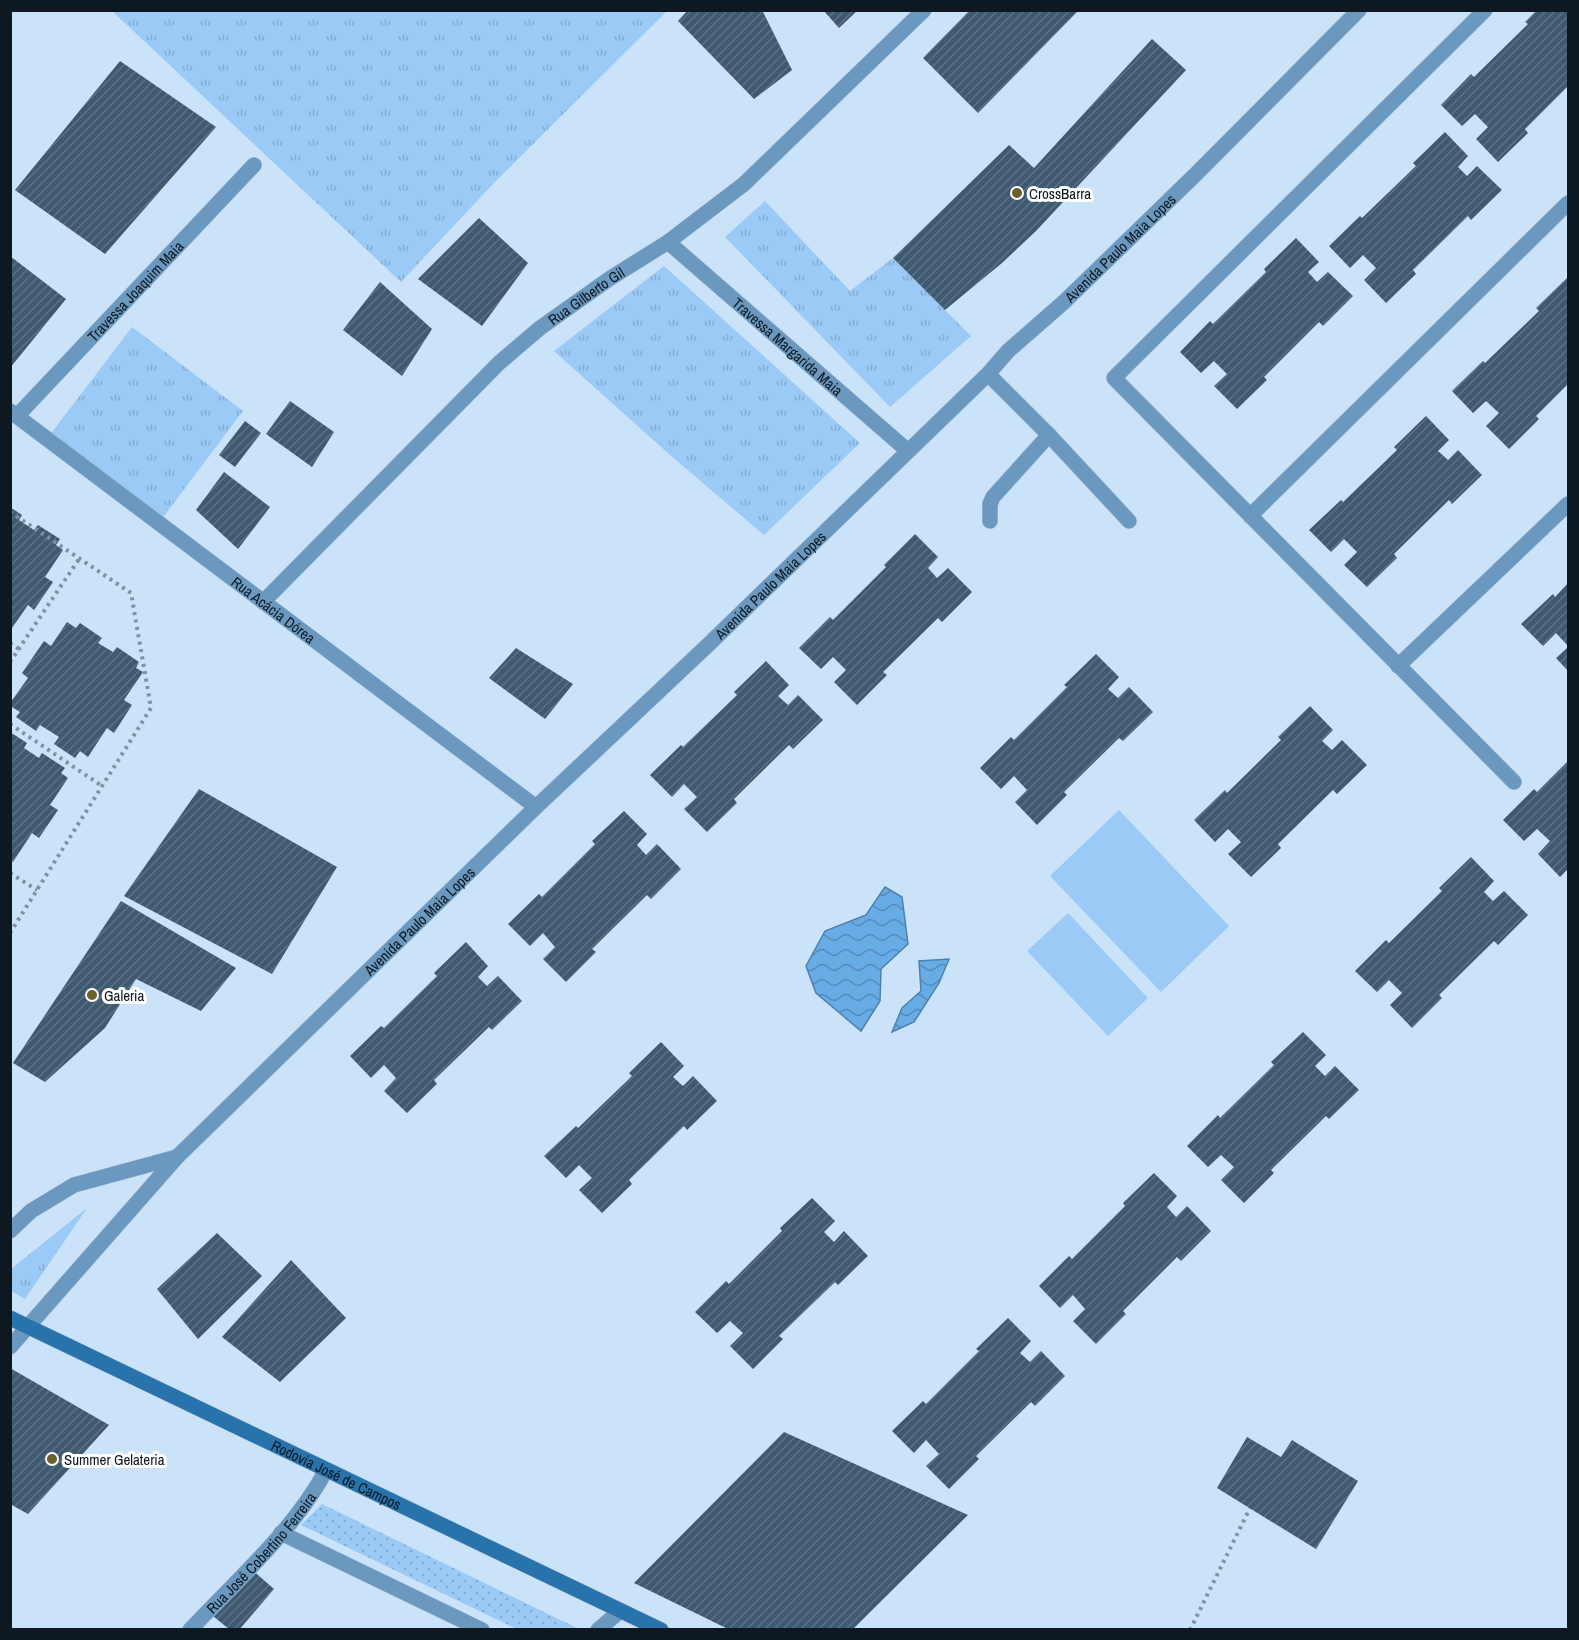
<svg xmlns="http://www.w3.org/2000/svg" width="1579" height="1640" font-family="'Archivo Narrow',sans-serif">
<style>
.grass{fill:url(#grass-tufts)}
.park{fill:url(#park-dots)}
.pitch{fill:#9acaf5}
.water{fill:url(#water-waves);stroke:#4d80ab;stroke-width:1.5}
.building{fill:url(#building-hatch)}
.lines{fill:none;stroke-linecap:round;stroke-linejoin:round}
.service-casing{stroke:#a9bed2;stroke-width:16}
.minor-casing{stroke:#a9bed2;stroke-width:16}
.secondary-casing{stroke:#a9bed2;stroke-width:16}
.path{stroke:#7f91a2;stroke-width:4;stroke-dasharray:3 4.5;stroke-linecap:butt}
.service{stroke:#6b98bf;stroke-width:15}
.minor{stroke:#6b98bf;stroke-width:15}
.secondary{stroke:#2873ac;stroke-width:15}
.poi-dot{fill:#6b5f2c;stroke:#fff;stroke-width:2}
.labels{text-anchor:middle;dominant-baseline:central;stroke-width:6;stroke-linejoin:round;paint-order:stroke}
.poi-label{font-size:15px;fill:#0d1821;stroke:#fff;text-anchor:start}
.street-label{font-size:15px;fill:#0d1821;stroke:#fff}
</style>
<defs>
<pattern id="grass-tufts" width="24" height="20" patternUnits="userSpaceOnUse" patternTransform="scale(1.5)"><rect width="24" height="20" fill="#9acaf5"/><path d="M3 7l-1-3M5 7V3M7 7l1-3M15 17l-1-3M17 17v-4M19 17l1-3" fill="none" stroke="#84add2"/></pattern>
<pattern id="park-dots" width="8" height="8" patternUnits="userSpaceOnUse" patternTransform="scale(1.5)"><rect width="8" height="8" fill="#9acaf5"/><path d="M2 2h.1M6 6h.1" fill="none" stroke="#84add2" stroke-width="1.8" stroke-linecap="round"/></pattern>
<pattern id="water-waves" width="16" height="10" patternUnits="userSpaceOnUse" patternTransform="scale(1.5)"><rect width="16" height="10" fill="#68ace6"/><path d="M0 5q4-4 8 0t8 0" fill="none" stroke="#548bba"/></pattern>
<pattern id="building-hatch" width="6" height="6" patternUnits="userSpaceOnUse" patternTransform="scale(1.5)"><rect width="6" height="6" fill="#3e5970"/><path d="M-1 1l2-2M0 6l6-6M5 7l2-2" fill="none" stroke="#5c7183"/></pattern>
</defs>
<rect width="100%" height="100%" fill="#cbe3f9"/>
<path class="grass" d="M 112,11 L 667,11 L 494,183 L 401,282 Z
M 765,201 L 850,291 L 893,258 L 971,336 L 890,407 L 725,237 Z
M 664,266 L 860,443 L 764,535 L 670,455 L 554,351 Z
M 132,327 L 243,411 L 158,524 L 46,440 Z
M 87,1208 L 25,1299 L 11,1291 L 11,1269 Z"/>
<path class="park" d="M 322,1504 L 577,1628 L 517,1629 L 301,1525 Z"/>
<path class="pitch" d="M 1119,810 L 1229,926 L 1161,992 L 1050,876 Z
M 1068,913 L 1148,998 L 1108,1036 L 1027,951 Z"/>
<path class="water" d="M 885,887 L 902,897 L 908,944 L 881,969 L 880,1001 L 861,1031 L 816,993 L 806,966 L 825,931 L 866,915 Z
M 949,959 L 939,983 L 914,1022 L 892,1032 L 902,1008 L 921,991 L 919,961 Z"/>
<path class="building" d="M 688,10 L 762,10 L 792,70 L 754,99 L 678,21 Z
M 823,10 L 858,10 L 839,28 Z
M 970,10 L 1079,10 L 978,113 L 923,58 Z
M 1537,10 L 1568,10 L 1568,86 L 1525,129 L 1528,133 L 1498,162 L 1476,139 L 1488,127 L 1475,114 L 1462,126 L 1441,105 L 1471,74 L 1474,77 L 1528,24 L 1525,22 Z
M 1152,39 L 1186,70 L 1036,231 L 1002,263 L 945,310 L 893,258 L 1009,145 L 1034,168 Z
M 120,61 L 216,127 L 105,254 L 15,190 Z
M 1445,132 L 1468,156 L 1458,167 L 1467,176 L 1477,166 L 1502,190 L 1471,220 L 1468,216 L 1413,270 L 1416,274 L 1386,303 L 1364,280 L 1376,268 L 1363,255 L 1350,268 L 1329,246 L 1360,216 L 1362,218 L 1416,166 L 1413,163 Z
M 479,218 L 528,263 L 482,326 L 418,279 Z
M 1296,238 L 1319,262 L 1308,272 L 1317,282 L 1328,272 L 1353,296 L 1323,326 L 1319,322 L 1264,377 L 1267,380 L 1237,409 L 1214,386 L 1227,374 L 1214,361 L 1201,373 L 1180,352 L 1210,321 L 1213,324 L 1266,272 L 1264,269 Z
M 10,256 L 66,299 L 10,368 Z
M 1568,277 L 1568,384 L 1536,416 L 1539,419 L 1509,449 L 1486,426 L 1499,413 L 1486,401 L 1473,413 L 1452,391 L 1483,361 L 1485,363 L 1539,311 L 1536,308 Z
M 380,282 L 432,329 L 402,376 L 343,330 Z
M 290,401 L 334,432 L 312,467 L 266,434 Z
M 1426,416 L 1449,440 L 1438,451 L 1448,460 L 1458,450 L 1482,475 L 1452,504 L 1449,500 L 1394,554 L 1397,558 L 1367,587 L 1344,565 L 1357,552 L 1344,539 L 1331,552 L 1309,530 L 1341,500 L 1343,502 L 1397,450 L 1394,447 Z
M 245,421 L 261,433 L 235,467 L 219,455 Z
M 224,472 L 270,507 L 238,549 L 196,510 Z
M 10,507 L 22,515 L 19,520 L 34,530 L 38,525 L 60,539 L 56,545 L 63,550 L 45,577 L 53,582 L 34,610 L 28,605 L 10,631 Z
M 915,534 L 938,557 L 928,568 L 937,578 L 948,568 L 972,592 L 942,622 L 938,618 L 883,672 L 887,675 L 857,705 L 834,682 L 846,670 L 833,657 L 821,669 L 799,648 L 830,617 L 833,620 L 886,567 L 884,565 Z
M 1568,583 L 1568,646 L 1556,633 L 1543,646 L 1521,624 L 1553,594 L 1555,597 Z
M 67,622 L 76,628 L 80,623 L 102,638 L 98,643 L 113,652 L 117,647 L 139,662 L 136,668 L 143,672 L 124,700 L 132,705 L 114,733 L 107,728 L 88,757 L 80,751 L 75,758 L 54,744 L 59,737 L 40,725 L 36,731 L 16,717 L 20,712 L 10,706 L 10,703 L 28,678 L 22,673 L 44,641 L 51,646 Z
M 1568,647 L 1568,671 L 1556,658 Z
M 516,648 L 573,684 L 545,719 L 489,678 Z
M 1096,654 L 1119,677 L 1108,689 L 1118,698 L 1129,687 L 1153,712 L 1123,741 L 1119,738 L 1064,792 L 1067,795 L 1037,825 L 1015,802 L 1027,790 L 1014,776 L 1001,789 L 980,768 L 1011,737 L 1014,740 L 1067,687 L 1064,685 Z
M 766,661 L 789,685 L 778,696 L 788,705 L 798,695 L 823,720 L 793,749 L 789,745 L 734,799 L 737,803 L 707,832 L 684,809 L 697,797 L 684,784 L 672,797 L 650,775 L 681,745 L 683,747 L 737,695 L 734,692 Z
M 1310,706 L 1333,730 L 1322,741 L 1332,750 L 1342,740 L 1367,765 L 1337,794 L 1333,790 L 1278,844 L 1281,848 L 1251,877 L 1228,854 L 1241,842 L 1228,829 L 1215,842 L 1194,820 L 1225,790 L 1227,793 L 1281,740 L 1278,737 Z
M 10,732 L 27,743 L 24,748 L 39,758 L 42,753 L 65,768 L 61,773 L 68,778 L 50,805 L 58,810 L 39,838 L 32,833 L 13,862 L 10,860 Z
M 1568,761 L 1568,869 L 1560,877 L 1538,854 L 1550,841 L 1537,829 L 1524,841 L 1503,820 L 1534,789 L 1537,792 Z
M 199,789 L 337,867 L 272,974 L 124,896 Z
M 624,811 L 647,834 L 637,845 L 646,855 L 657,844 L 681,869 L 651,899 L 647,895 L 592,949 L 596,952 L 566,982 L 543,959 L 555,947 L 543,933 L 530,946 L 508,924 L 539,894 L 542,897 L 595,844 L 592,841 Z
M 1471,857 L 1494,881 L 1484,892 L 1493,901 L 1504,891 L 1528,915 L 1498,945 L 1494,941 L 1439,995 L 1442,998 L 1412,1028 L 1390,1005 L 1402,993 L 1389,980 L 1377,992 L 1355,971 L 1386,940 L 1389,943 L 1442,891 L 1439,888 Z
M 121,901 L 236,968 L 201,1011 L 136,979 L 105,1028 L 45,1082 L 13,1063 Z
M 466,942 L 488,966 L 478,977 L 487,986 L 498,976 L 522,1001 L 492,1030 L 489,1027 L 434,1080 L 437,1084 L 407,1113 L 384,1091 L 396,1078 L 384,1065 L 371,1078 L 350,1056 L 381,1026 L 384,1028 L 437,976 L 434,973 Z
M 1303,1032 L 1326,1055 L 1315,1066 L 1325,1076 L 1335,1066 L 1359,1090 L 1329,1119 L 1326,1116 L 1271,1170 L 1274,1173 L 1244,1203 L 1221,1180 L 1234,1167 L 1221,1155 L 1208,1167 L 1187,1146 L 1218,1115 L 1220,1118 L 1274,1065 L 1271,1062 Z
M 661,1042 L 684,1066 L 673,1077 L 683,1086 L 693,1076 L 717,1101 L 687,1130 L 684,1126 L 629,1180 L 632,1184 L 602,1213 L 579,1190 L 592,1178 L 579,1165 L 566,1178 L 544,1156 L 576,1126 L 578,1128 L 632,1076 L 629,1073 Z
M 1154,1173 L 1177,1196 L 1167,1207 L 1176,1217 L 1187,1206 L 1211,1231 L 1181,1261 L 1177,1257 L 1123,1311 L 1126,1314 L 1096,1344 L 1073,1321 L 1085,1309 L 1073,1295 L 1060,1308 L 1039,1286 L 1069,1256 L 1072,1259 L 1125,1206 L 1123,1203 Z
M 812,1198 L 835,1221 L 824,1232 L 834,1242 L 844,1231 L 868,1256 L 838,1285 L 835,1282 L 779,1336 L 783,1339 L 753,1369 L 730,1346 L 743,1333 L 730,1321 L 717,1333 L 695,1312 L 726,1281 L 729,1284 L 782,1231 L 780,1228 Z
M 217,1233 L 262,1276 L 198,1339 L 157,1289 Z
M 291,1260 L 346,1318 L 280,1382 L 222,1337 Z
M 1008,1318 L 1031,1341 L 1020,1353 L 1030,1362 L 1041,1351 L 1065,1376 L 1035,1406 L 1031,1402 L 976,1456 L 979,1459 L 949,1489 L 926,1466 L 939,1454 L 926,1440 L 914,1453 L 892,1431 L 923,1401 L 926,1404 L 979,1351 L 976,1349 Z
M 10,1368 L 109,1425 L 28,1514 L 10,1504 Z
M 784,1432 L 968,1515 L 852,1630 L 730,1630 L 634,1583 Z
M 1247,1437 L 1281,1457 L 1292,1440 L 1358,1481 L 1316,1549 L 1217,1488 Z
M 249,1567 L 274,1589 L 239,1630 L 230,1630 L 207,1611 Z"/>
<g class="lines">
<defs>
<path id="service" d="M 1485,10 L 1114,378 L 1514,782
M 1250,516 L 1568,203
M 990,521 L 990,504 L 993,497 L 1049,435
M 1398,666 L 1568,504"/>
<g id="minor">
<path id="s1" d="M 668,242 L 908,451"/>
<path d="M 988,374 L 1049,435 L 1129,521"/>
<path id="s2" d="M 10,411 L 536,807"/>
<path id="s3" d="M 17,416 L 254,165"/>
<path id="s4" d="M 263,602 L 499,363 L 540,328 L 609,279 L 668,242 L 744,184 L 924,10"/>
<path d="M 10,1231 L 31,1211 L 74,1185 L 177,1157"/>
<path id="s5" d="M 10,1347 L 177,1157 L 536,807 L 708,645 L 988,374 L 1008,351 L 1064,302 L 1195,175 L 1359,10"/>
<path d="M 281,1533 L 482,1630"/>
<path id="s6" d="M 190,1630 C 235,1582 296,1528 326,1470"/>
<path d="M 598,1630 L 620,1611"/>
</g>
<g id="secondary">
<path id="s7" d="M 10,1318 L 661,1630"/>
</g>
</defs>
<use href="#service" class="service-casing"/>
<use href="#minor" class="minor-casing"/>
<use href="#secondary" class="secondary-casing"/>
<path class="path" d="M 10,512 L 131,593 L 151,708 L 10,933
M 10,643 L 19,649
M 10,662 L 79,559
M 10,724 L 102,786
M 10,873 L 37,890
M 1190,1630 L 1250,1508"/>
<use href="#service" class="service"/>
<use href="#minor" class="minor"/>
<use href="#secondary" class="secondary"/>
</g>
<g class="poi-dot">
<circle cx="1017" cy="193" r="6"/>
<circle cx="92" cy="995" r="6"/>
<circle cx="52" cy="1459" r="6"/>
</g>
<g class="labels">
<g class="poi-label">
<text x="1029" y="193">CrossBarra</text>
<text x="104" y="995">Galeria</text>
<text x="64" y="1459">Summer Gelateria</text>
</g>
<g class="street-label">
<text stroke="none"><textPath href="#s5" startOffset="1563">Avenida Paulo Maia Lopes</textPath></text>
<text stroke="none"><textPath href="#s3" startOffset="172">Travessa Joaquim Maia</textPath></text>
<text stroke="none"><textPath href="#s4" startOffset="446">Rua Gilberto Gil</textPath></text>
<text stroke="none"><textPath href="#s1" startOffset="159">Travessa Margarida Maia</textPath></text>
<text stroke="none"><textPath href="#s5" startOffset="1077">Avenida Paulo Maia Lopes</textPath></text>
<text stroke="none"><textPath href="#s2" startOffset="330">Rua Acácia Dórea</textPath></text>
<text stroke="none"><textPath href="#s5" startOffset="591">Avenida Paulo Maia Lopes</textPath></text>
<text stroke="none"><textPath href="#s7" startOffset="362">Rodovia José de Campos</textPath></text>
<text stroke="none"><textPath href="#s6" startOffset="105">Rua José Cobertino Ferreira</textPath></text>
</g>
</g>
<rect width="1579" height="1640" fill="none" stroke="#0d1821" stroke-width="24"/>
</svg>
